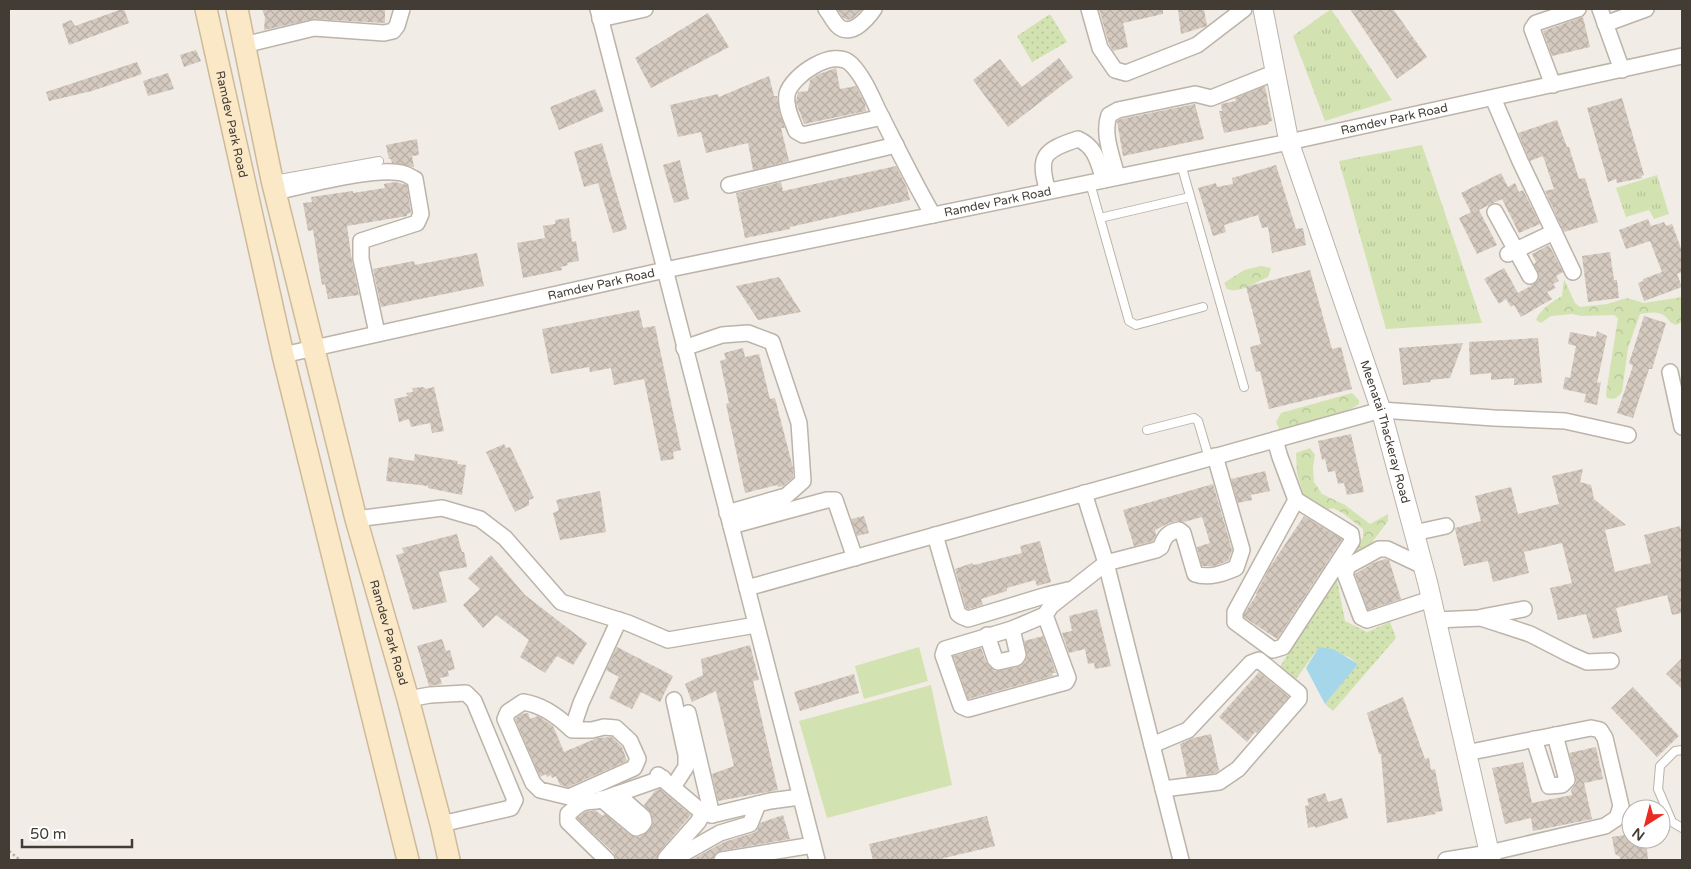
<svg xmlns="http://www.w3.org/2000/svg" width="1691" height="869" font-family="'Varela Round',sans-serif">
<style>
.grass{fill:url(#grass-tufts)}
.forest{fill:url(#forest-crowns)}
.garden{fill:url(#garden-dots)}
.pitch{fill:#d2e3b1}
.water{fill:#a6d6ea}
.building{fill:url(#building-cross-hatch)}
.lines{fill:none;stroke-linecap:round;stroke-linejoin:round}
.service-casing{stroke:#bcb3a9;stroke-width:10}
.minor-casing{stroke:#bcb3a9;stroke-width:18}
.tertiary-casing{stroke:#bcb3a9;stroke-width:21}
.secondary-casing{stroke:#ceba98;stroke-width:24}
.path{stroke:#bdad9b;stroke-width:2.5;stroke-dasharray:2.5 2.5;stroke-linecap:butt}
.service{stroke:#fff;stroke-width:8}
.minor{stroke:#fff;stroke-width:15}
.tertiary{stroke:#fff;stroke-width:19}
.secondary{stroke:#fae8c7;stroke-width:21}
.labels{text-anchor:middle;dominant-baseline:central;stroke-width:4;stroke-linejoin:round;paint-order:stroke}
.street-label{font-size:12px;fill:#433c35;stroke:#fff}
</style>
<defs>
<pattern id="grass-tufts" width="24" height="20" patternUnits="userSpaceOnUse" patternTransform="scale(1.25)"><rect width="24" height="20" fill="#d2e3b1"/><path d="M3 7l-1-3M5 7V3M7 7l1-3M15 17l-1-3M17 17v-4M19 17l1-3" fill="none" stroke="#b6c499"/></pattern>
<pattern id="forest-crowns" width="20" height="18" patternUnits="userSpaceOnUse" patternTransform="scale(1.25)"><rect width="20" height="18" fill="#d2e3b1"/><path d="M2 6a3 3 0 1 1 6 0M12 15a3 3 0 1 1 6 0" fill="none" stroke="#b6c499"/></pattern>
<pattern id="garden-dots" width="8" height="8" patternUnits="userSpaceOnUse" patternTransform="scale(1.25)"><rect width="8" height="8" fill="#d2e3b1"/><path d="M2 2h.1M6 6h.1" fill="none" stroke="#b6c499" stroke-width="1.8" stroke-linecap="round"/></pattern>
<pattern id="building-cross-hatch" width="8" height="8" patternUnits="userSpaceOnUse" patternTransform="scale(1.25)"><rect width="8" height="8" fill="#d5cabf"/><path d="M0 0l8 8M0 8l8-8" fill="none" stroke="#b8aea5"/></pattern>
</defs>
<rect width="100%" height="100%" fill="#f1ece6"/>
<path class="grass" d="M 1331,9 L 1392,100 L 1325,121 L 1293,36 Z
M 1422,145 L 1482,323 L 1386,329 L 1339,161 Z
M 1657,175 L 1669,214 L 1654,219 L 1649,210 L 1626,217 L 1616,188 Z"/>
<path class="forest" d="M 1261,266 L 1271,268 L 1268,277 C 1256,282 1240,294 1227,289 L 1224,283 L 1244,270 Z
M 1564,279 L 1575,303 L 1580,307 L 1607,304 L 1627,298 L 1644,303 L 1682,297 L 1682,322 L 1676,325 C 1670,323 1670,321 1666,317 C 1658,310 1649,313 1640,314 L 1628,348 L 1622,392 C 1617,398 1615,400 1607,398 L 1606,394 L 1618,318 L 1614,315 L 1581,316 L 1572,314 L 1551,316 L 1541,323 L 1536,320 C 1540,309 1552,302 1562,296 Z
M 1352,393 L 1359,400 L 1359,404 L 1349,410 L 1280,431 L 1276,422 L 1281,413 Z
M 1310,448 L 1315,455 L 1313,468 L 1314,482 L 1322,494 L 1345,505 L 1370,524 L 1388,514 L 1388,521 L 1373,541 L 1369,555 L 1354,560 L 1353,554 L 1363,537 L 1363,529 L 1344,514 L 1333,508 L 1322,511 L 1307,506 L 1297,473 L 1296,453 Z"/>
<path class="garden" d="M 1050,14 L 1067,42 L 1032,62 L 1017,36 Z
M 1337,579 L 1345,621 L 1367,632 L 1390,622 L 1396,638 L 1333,711 L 1325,704 L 1358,664 L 1349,657 L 1319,647 L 1294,682 L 1279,668 Z"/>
<path class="pitch" d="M 919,647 L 928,681 L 864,699 L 855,666 Z
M 931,685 L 952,785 L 827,818 L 799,721 Z"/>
<path class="water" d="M 1319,647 L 1333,649 L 1358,664 L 1325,704 L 1306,668 Z"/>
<path class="building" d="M 122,9 L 124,9 L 129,23 L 69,45 L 62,24 L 71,20 L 75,26 Z
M 262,9 L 385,9 L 385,23 L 314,19 L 264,30 L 265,17 Z
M 837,9 L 862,9 L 853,18 L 848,20 L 843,18 Z
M 1099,9 L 1163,9 L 1163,14 L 1123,23 L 1128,47 L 1113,51 L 1109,44 Z
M 1178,9 L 1204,9 L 1207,26 L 1181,34 Z
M 1350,9 L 1393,9 L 1427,57 L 1397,79 Z
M 708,13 L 729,47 L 651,88 L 635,58 Z
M 1583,17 L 1590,47 L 1552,56 L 1543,31 Z
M 196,50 L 201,61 L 184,67 L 180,55 Z
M 1059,58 L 1073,77 L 1008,127 L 973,80 L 1000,59 L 1022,87 Z
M 137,62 L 142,74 L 92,91 L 49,101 L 46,92 Z
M 836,68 L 840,89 L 856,86 L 865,104 L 866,111 L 804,124 L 796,102 L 798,92 L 808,91 L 810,80 L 819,74 Z
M 168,73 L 174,89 L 148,96 L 143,81 Z
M 769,76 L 774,96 L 777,96 L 779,110 L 785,128 L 781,128 L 789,161 L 753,170 L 748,143 L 706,153 L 701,132 L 678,137 L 670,105 L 718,94 L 719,97 Z
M 1265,86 L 1272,121 L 1268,122 L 1269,124 L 1224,133 L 1219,111 L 1222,111 L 1221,104 L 1236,101 L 1235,98 Z
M 595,89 L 604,111 L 559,130 L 550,107 Z
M 1622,98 L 1644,175 L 1641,176 L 1642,178 L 1617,183 L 1616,179 L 1608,182 L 1587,108 Z
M 1195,104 L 1204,139 L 1123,156 L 1117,121 L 1121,119 Z
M 1557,120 L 1567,147 L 1569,147 L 1579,179 L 1585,178 L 1598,222 L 1564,232 L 1545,191 L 1554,189 L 1543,156 L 1530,161 L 1518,133 Z
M 417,139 L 419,155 L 412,156 L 414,167 L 392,163 L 391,159 L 389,159 L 386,145 Z
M 602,143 L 627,229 L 613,233 L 598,183 L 584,187 L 574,152 Z
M 680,160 L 689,199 L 674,203 L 663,165 Z
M 1276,165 L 1296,229 L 1303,228 L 1306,245 L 1272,253 L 1268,227 L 1262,228 L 1258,215 L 1224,225 L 1226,232 L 1213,236 L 1198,188 L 1216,183 L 1217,187 L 1233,184 L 1232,178 Z
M 896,166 L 907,188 L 910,200 L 790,227 L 790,229 L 745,238 L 736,193 L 781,182 L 783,191 Z
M 1501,173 L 1508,187 L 1515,183 L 1519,192 L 1523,190 L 1540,224 L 1519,233 L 1502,199 L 1491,204 L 1479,210 L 1497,245 L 1477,254 L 1459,218 L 1471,212 L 1461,193 Z
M 395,182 L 407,185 L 411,213 L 407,214 L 407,216 L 347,226 L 352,261 L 359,295 L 328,299 L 325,284 L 322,285 L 313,230 L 308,231 L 303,203 L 312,202 L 311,197 L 353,191 L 353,193 L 385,188 L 384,184 Z
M 569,218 L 572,242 L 576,241 L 579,261 L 567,263 L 568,265 L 561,267 L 562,270 L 523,278 L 517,243 L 545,238 L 543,226 L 555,224 L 555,220 Z
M 1648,219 L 1651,226 L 1664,222 L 1666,226 L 1672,224 L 1682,251 L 1682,272 L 1677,274 L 1682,287 L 1644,301 L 1638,283 L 1643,281 L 1643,279 L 1662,272 L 1650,241 L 1626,249 L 1619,230 Z
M 1549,245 L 1563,272 L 1556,276 L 1559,281 L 1553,284 L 1556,288 L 1547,292 L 1552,299 L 1521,317 L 1514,305 L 1511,307 L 1506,299 L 1499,304 L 1484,279 L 1504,268 L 1518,293 L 1534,284 L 1538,281 L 1539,276 L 1534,264 L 1536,262 L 1532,254 Z
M 1610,252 L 1614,280 L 1617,280 L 1619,298 L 1588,302 L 1582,256 Z
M 477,253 L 484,286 L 381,307 L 373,269 L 414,261 L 415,265 Z
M 1310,270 L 1332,349 L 1341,347 L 1352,389 L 1269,409 L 1260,371 L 1256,372 L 1250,347 L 1261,344 L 1246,287 Z
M 779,277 L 801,312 L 758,320 L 736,286 Z
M 639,310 L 643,328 L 655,326 L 681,450 L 673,452 L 674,459 L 661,461 L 644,379 L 614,385 L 611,368 L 590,372 L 589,367 L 551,374 L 542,329 Z
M 1644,316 L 1666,323 L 1652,369 L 1649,369 L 1633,418 L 1617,413 L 1633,366 L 1629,363 Z
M 1597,331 L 1607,336 L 1597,383 L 1601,382 L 1597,405 L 1584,402 L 1586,394 L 1563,389 L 1565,377 L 1570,378 L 1576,346 L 1568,344 L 1570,332 L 1596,337 Z
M 1538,338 L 1542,383 L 1514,385 L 1514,378 L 1491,380 L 1491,373 L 1470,375 L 1469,342 Z
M 1463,343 L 1450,378 L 1430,380 L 1431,382 L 1403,385 L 1399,348 Z
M 743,348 L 745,357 L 759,354 L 770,399 L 775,398 L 793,468 L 793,477 L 783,486 L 778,487 L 777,485 L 745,493 L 726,404 L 729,403 L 720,361 L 726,359 L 724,353 Z
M 423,387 L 426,389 L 434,387 L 444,431 L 432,433 L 430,423 L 411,427 L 409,419 L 399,422 L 394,399 L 408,396 L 406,393 L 413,392 L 412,388 Z
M 1351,434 L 1364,492 L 1347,495 L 1344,483 L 1338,484 L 1335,471 L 1328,472 L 1325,459 L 1322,460 L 1318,441 Z
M 504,444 L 506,448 L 510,447 L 534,498 L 529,500 L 529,505 L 515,512 L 486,452 Z
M 415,454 L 458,461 L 457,464 L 466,465 L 462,495 L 428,488 L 428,486 L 386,481 L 389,457 L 414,461 Z
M 1583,469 L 1580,482 L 1591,485 L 1594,499 L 1626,525 L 1605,530 L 1615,572 L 1651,563 L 1644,535 L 1680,526 L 1682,535 L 1682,613 L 1672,615 L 1667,595 L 1616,608 L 1622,632 L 1593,639 L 1586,614 L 1558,620 L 1550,588 L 1572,583 L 1562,543 L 1524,552 L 1529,573 L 1493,582 L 1488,561 L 1464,566 L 1455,529 L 1455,528 L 1481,521 L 1475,496 L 1511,487 L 1518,514 L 1559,504 L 1552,476 Z
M 1265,471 L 1270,491 L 1251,495 L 1252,500 L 1238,503 L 1231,479 Z
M 1213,484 L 1232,550 L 1228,561 L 1214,566 L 1202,566 L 1197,547 L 1210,543 L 1202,517 L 1184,522 L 1177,521 L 1169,523 L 1155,530 L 1156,535 L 1153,541 L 1134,546 L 1123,510 Z
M 600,491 L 606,532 L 560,540 L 553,513 L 559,510 L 556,500 Z
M 864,516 L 869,533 L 857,536 L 851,519 Z
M 1304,516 L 1342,539 L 1277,639 L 1244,617 L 1244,614 L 1257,594 L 1256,594 L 1270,567 Z
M 457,534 L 462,552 L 464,552 L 467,567 L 439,572 L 447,602 L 413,610 L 396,555 L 404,553 L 402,548 Z
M 1040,541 L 1051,582 L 1037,586 L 1035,580 L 1007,588 L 1007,591 L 981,599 L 983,605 L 968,609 L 966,608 L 955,569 L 972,563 L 974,565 L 1022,553 L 1020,546 Z
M 491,555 L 525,595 L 587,643 L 573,665 L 557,656 L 545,673 L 520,657 L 529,640 L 496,615 L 483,628 L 463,605 L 480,589 L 468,578 Z
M 1385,559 L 1389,560 L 1401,599 L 1368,610 L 1355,574 L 1373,563 Z
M 1097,609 L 1111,666 L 1095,669 L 1094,663 L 1088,664 L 1085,649 L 1069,653 L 1062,633 L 1072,631 L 1069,616 Z
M 1043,636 L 1056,673 L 1052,673 L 1053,676 L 968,699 L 953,656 L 981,648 L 986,662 L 995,671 L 1018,667 L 1024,663 L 1027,657 L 1024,641 Z
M 442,639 L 446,651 L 450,650 L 455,669 L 448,671 L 449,676 L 440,678 L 442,684 L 429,686 L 417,646 Z
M 750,645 L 759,680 L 753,681 L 778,790 L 718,801 L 712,774 L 734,766 L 716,691 L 692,702 L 685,684 L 703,675 L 701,659 Z
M 617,647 L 673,676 L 660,702 L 641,692 L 632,709 L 609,698 L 619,677 L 606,670 Z
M 1682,658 L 1682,689 L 1666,674 Z
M 1259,672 L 1289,697 L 1257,733 L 1255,732 L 1247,742 L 1219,717 Z
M 854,674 L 859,693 L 800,711 L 794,692 Z
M 1633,687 L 1679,736 L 1657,757 L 1611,708 Z
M 1403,697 L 1425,759 L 1429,758 L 1431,770 L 1435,769 L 1443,811 L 1435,812 L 1436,814 L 1387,823 L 1381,754 L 1379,754 L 1367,713 Z
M 528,713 L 530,719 L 538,716 L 553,726 L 564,752 L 597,738 L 612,737 L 622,747 L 627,761 L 568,787 L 560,785 L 556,776 L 552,778 L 551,775 L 547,777 L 546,774 L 540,777 L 515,719 L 521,714 Z
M 1211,734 L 1219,770 L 1216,773 L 1187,777 L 1180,744 L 1193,738 Z
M 1596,747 L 1603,779 L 1584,783 L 1592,819 L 1533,831 L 1531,818 L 1505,824 L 1492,768 L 1523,762 L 1532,803 L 1572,795 L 1571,790 L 1576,783 L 1576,778 L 1569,753 Z
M 660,789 L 691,815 L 659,852 L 657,860 L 616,860 L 614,853 L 577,818 L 585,812 L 595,810 L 603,816 L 605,814 L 630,835 L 639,837 L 648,832 L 653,824 L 652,815 L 644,805 L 655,791 Z
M 1325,793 L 1328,802 L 1342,798 L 1348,818 L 1315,828 L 1315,826 L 1308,828 L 1305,806 L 1309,805 L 1307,799 Z
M 783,815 L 790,839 L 720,851 L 716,853 L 713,860 L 691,860 L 724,842 L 753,833 L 757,831 L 760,823 Z
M 987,816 L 995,846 L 936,860 L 873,860 L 869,844 Z
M 1631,834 L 1631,839 L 1646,839 L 1648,860 L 1620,860 L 1620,857 L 1615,854 L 1612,837 Z"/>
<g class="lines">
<defs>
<path id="service" d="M 1181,164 L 1244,387
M 274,180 L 379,161
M 1090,183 L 1129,321 L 1136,325 L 1203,307
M 1100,218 L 1190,197
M 1147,430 L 1194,418 L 1198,421 L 1209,458
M 1682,750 L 1675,751 L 1660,766 L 1658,789 L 1672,822 L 1682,828"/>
<g id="minor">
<path d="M 598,9 L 817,860"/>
<path d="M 826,9 C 830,14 833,21 838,26 C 851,38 867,19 874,9"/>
<path d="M 1089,9 L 1100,48 L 1115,70 L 1126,73 L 1197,45 L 1244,9"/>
<path d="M 1600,9 L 1622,70"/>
<path d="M 600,19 L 645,9"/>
<path d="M 1605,24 L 1646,9"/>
<path d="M 244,45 L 314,28 L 384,33 L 393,31 L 397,26 L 402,9"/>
<path d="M 1553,85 L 1532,29 L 1536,23 L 1578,9"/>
<path d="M 1493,98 L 1520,161 L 1573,272"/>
<path d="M 882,117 L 803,135 L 796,131 C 792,120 785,107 787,94 C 792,75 834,47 851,64 C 863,76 871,95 878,110 C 896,145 913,181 933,215"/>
<path d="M 1117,177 C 1113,158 1102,135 1109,115 L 1118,110 L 1195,94 L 1211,98 L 1276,72"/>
<path d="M 729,185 L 896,145"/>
<path d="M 1048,191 C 1037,156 1044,150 1078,139 C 1096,147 1098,162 1104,180"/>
<path d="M 275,192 C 304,186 379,165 405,174 C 408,175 412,178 415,179 L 421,214 L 417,223 L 361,241 L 361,259 L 377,333"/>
<path d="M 1495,212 L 1530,276"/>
<path d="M 1508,254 L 1554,232"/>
<path d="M 684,348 L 722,335 L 748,333 L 772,342 L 799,423 L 803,481 L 786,496 L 727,513"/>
<path id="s1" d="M 283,355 L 665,270 L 1289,142 L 1682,56"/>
<path d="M 1670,372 L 1682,427"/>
<path d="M 1275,440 L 1280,457 L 1296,500 L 1351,534 L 1352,541 L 1283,647 L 1273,650 L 1235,622 L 1235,612 L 1296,500"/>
<path d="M 1084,493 L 1106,563 L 1181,860"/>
<path d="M 356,519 L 442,508 L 480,519 L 505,538 L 561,602 L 628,623 L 668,640 L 756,625"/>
<path d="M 731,526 L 827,500 L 835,500 L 855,558"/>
<path d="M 1414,533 L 1446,526"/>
<path d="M 935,535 L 958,614 L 963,617 L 968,619 L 1047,595 L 1068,590"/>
<path d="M 1423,566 L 1387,549 L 1379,549 L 1348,566 L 1345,574 L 1361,617 L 1367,620 L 1431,599"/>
<path d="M 747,588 L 1381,410 L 1494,418 L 1565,421 L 1628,435"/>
<path d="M 1045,615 L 1068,678 L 1066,682 L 968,709 L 961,706 L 943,655 L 945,649 L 1012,629 L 1045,615 L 1051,606 L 1106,563 L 1156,550 L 1161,547 C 1164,537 1168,532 1179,530 L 1183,533 L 1195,574 C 1209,579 1224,573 1236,568 L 1242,550 L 1215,456"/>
<path d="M 1482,617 L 1524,609"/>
<path d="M 1436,620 L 1481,618 L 1530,634 L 1569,654 L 1587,662 L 1611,661"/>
<path d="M 987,635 L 995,659 L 998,662 L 1016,658 L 1018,655 L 1012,629"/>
<path d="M 408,699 L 430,695 L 466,693 L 474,701 L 515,800 L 511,808 L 441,824"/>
<path d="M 688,713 L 712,815"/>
<path d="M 572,730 C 558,716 543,705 523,702 L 508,712 L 505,719 L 533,783 L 540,790 L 569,797 L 634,768 L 638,759 L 630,741 L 616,728 L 604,727 L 592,730 L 572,730 L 581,703 L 619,620"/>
<path d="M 1534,739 L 1549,786 L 1562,785 L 1567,780 L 1555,735"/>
<path d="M 1152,745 L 1188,730 L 1251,663 L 1259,660 L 1299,693 L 1299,699 L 1238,769 L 1219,782 L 1163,789"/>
<path d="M 658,775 L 703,813 L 712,815 L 770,801 L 800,797"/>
<path d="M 673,787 L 686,767 L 686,755 L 674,700"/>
<path d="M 601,799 L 636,828 L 641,826 L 644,822 L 643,817 L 617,794"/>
<path d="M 666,858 L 698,822 L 703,813"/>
<path d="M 607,860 L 568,822 L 568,814 C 579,804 582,801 597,801 L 663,778"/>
<path d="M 672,860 L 720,833 L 750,824 L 758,804"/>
<path d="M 722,860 L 813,845"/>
<path d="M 1446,860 L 1489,853 L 1605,826 L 1617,818 L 1621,806 L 1605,738 L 1600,730 L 1591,728 L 1466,753"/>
</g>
<g id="tertiary">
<path id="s2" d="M 1263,9 L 1289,142 L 1381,410 L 1428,584 L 1491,860"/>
</g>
<g id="secondary">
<path id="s3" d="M 206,9 L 283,355 L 408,860"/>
<path id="s4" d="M 237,9 L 272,180 L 356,519 L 408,699 L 441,824 L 449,860"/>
</g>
</defs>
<use href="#service" class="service-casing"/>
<use href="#minor" class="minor-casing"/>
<use href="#tertiary" class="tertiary-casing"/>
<use href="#secondary" class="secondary-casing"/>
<path class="path" d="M 9,851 L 20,860"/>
<use href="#service" class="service"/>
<use href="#minor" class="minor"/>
<use href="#tertiary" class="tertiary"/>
<use href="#secondary" class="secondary"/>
</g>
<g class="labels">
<g class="street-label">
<text stroke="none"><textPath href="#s1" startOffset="1136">Ramdev Park Road</textPath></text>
<text stroke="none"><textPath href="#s3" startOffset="118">Ramdev Park Road</textPath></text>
<text stroke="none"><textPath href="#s1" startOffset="731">Ramdev Park Road</textPath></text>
<text stroke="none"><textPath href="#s1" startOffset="326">Ramdev Park Road</textPath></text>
<text stroke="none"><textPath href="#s2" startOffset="441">Meenatai Thackeray Road</textPath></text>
<text stroke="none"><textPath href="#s4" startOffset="642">Ramdev Park Road</textPath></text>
</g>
</g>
<rect width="1691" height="869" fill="none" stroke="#433c35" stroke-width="20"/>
<g transform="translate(1646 824) rotate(216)"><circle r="24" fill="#ffffff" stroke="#b4b1ae"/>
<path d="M0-4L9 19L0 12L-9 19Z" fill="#ea2a24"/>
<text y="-8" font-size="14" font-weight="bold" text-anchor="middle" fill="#433c35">N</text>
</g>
<path d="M22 839v8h110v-8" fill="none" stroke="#433c35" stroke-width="2.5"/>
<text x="30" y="839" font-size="15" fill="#433c35" stroke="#ffffff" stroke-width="4" paint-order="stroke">50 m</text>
</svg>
